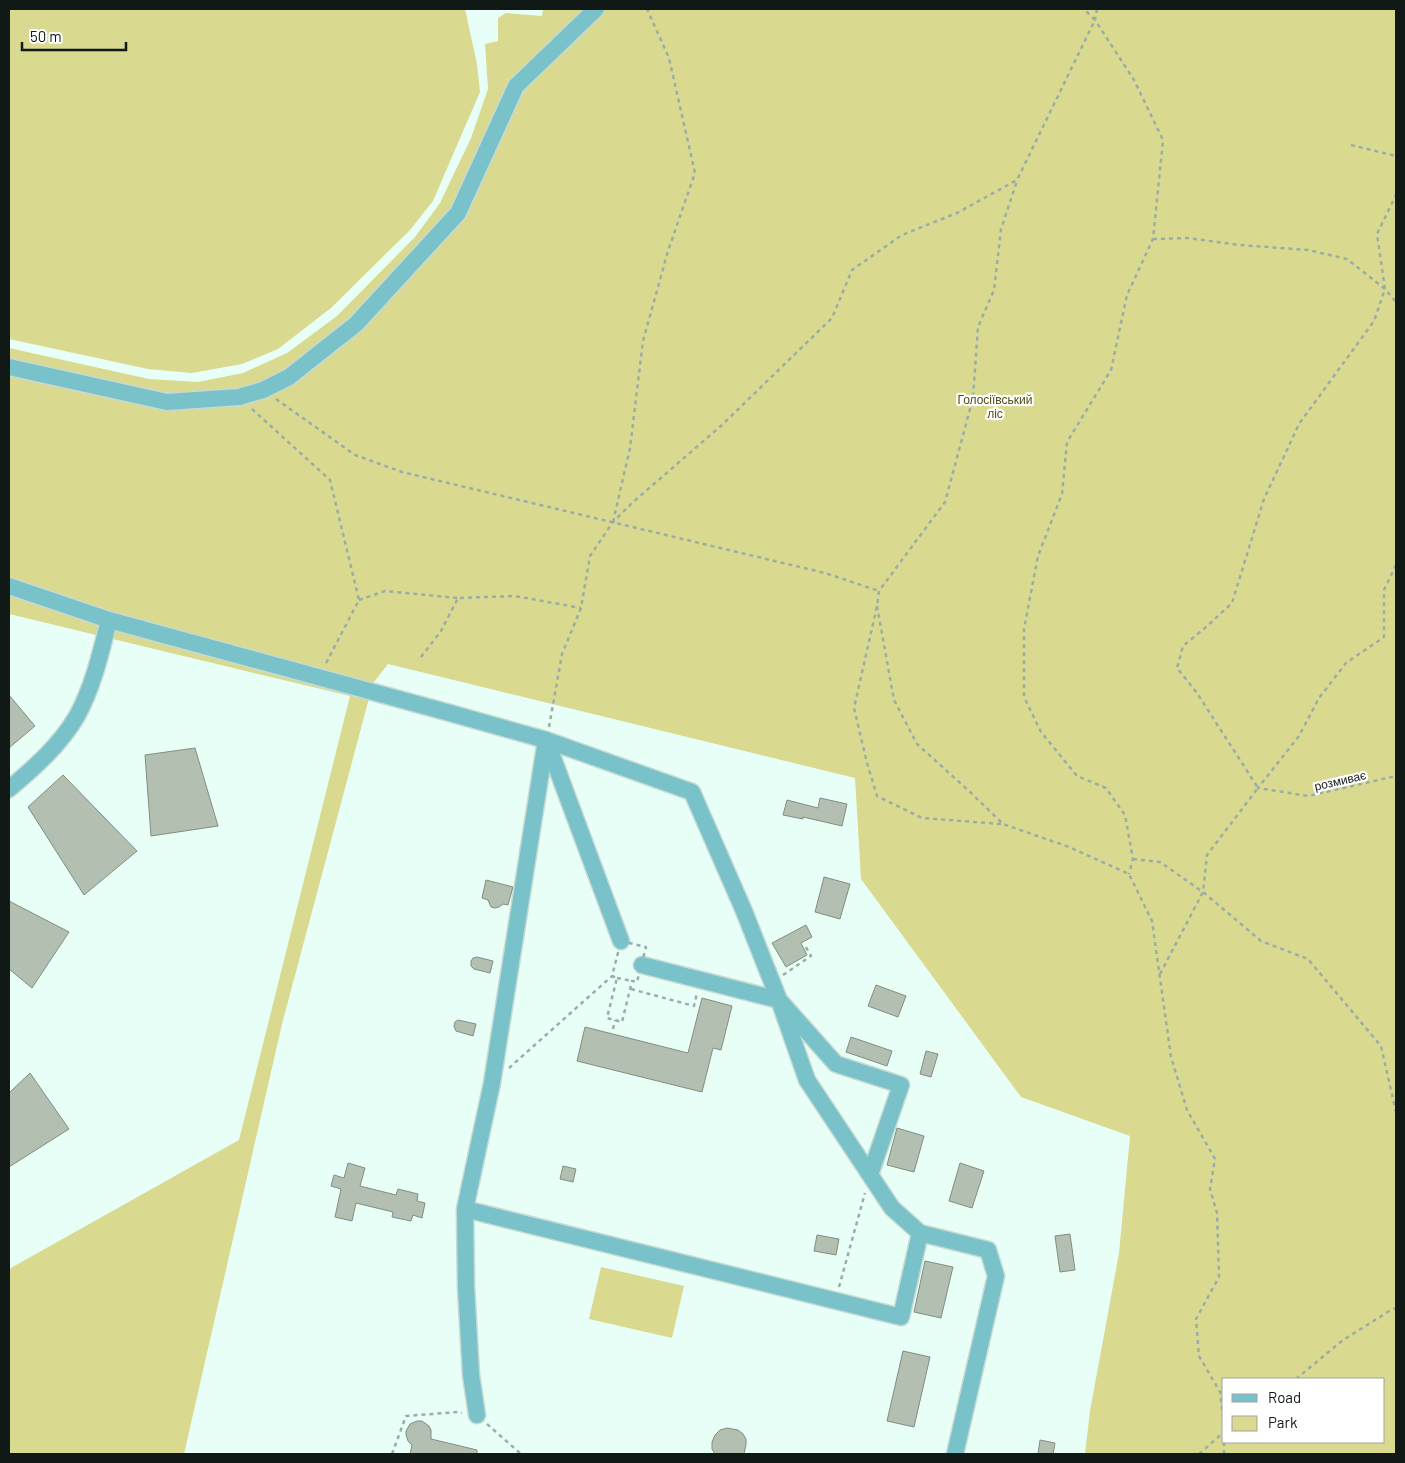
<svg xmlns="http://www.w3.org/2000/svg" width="1405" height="1463" font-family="Barlow,sans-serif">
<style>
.green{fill:#d9da8f;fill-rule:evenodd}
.building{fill:#b3c0b1;stroke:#828e7f}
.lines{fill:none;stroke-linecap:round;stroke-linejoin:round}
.minor-casing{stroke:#c6dad3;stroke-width:19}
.path{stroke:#9bada7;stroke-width:2.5;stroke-dasharray:4 4;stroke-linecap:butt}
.minor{stroke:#7ac2c9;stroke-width:16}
.labels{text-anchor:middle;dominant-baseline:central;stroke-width:4.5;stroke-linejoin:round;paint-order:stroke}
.park-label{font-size:12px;fill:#4f4e13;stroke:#fff}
.street-label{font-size:12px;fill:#111917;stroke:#fff}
</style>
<rect width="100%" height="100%" fill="#e8fff7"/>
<path class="green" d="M 9,9 L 465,9 L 477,64 L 480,92 L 433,201 L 410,230 L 331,308 L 278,349 L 242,364 L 192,373 L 148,369 L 9,339 Z
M 543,9 L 1396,9 L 1396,1454 L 1085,1454 L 1090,1411 L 1119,1253 L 1130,1136 L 1021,1097 L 861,879 L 855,778 L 388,664 L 374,682 L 371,691 L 282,1024 L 184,1454 L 9,1454 L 9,1269 L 239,1140 L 350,696 L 9,614 L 9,348 L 149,379 L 198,382 L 243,373 L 287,353 L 337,316 L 415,237 L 440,203 L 471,138 L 488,89 L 485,44 L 498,41 L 498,18 L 506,13 L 542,16 ZM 1224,1379 L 1384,1379 L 1384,1442 L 1224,1442 Z
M 601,1267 L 684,1286 L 672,1338 L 589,1319 Z"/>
<path class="building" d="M 9,695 L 35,726 L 9,748 Z
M 195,748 L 218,826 L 151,836 L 145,755 Z
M 63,775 L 137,851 L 84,895 L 28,807 Z
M 820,798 L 847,804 L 842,826 L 803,817 L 803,819 L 783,815 L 787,800 L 818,808 Z
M 824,877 L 850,884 L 840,919 L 815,912 Z
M 486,880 L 513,887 L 508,905 L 503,904 L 499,907 L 495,908 L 491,907 L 488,900 L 482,898 Z
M 9,901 L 69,932 L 32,988 L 9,969 Z
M 806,925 L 812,937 L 801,943 L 807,955 L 786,967 L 772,943 Z
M 477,957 L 493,961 L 490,973 L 474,969 L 471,966 L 471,961 L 473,958 Z
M 876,985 L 906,996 L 898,1017 L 868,1006 Z
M 702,998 L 732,1006 L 721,1050 L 713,1048 L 702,1092 L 577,1061 L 585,1027 L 688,1053 Z
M 458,1020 L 476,1024 L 473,1036 L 456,1031 L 454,1026 L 455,1022 Z
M 851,1037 L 892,1051 L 887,1066 L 846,1052 Z
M 926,1051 L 938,1054 L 931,1077 L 920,1074 Z
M 30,1073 L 69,1129 L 9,1167 L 9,1093 Z
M 897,1128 L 924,1136 L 914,1172 L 887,1165 Z
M 348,1163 L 365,1168 L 360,1186 L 396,1195 L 398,1189 L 418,1194 L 417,1201 L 425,1203 L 422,1218 L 413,1215 L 411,1221 L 392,1217 L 393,1212 L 356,1203 L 352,1221 L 335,1217 L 341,1189 L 331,1186 L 334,1175 L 344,1178 Z
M 960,1163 L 984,1171 L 972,1208 L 949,1201 Z
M 563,1166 L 576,1169 L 573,1182 L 560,1179 Z
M 1070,1234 L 1075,1270 L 1060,1272 L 1055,1236 Z
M 817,1235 L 839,1239 L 836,1255 L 814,1251 Z
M 925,1261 L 953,1267 L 941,1318 L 914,1312 Z
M 903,1351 L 930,1357 L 914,1427 L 887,1421 Z
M 417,1421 L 422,1421 L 429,1426 L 431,1430 L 431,1439 L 477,1450 L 477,1454 L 410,1454 L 412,1445 L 408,1441 L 406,1435 L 406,1431 L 410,1424 Z
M 727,1428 L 738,1430 L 743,1434 L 746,1439 L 746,1445 L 744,1454 L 715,1454 L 712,1449 L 712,1442 L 715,1435 L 720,1430 Z
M 1040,1440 L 1055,1443 L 1053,1454 L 1038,1454 Z"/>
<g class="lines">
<defs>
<path id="minor" d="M 9,367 L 167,402 L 239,397 L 263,390 L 289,377 L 356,324 L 458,213 L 516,86 L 596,9
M 9,586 L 109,620 L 450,713 L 546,740 L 692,792 L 744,911 L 779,1000 L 807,1080 L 892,1208 L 920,1233 L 988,1250 L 996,1276 L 955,1454
M 547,742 L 621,941
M 9,789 C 35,767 60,745 77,716 C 93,687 101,652 109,620
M 642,965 L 779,1000 L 836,1064 L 901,1085 L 870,1175
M 465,1209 L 901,1317 L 920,1233
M 477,1415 L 471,1375 L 466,1287 L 465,1209 L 492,1083 L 546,740"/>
</defs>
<use href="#minor" class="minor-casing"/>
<path class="path" d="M 1097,9 L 1095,20 L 1134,80 L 1163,140 L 1153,239 L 1127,295 L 1111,370 L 1067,442 L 1062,494 L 1038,556 L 1024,629 L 1024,697 L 1041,732 L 1077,776 L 1106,788 L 1125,815 L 1133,859 L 1129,874
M 1351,145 L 1396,156
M 1153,239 L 1187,238 L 1240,245 L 1308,250 L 1347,259 L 1385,289 L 1396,302
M 276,399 L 355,455 L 402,472 L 825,573 L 879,591
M 252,409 L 330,480 L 359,600 L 325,665
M 613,522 L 630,448 L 643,341 L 668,251 L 695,173 L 669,58 L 647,9
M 1396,565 L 1384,590 L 1384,637 L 1346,663 L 1319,698 L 1299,736 L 1258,788 L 1308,796 L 1396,776
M 359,600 L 385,591 L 458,598
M 877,606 L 894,700 L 917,744 L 969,791 L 1003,824 L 1069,847 L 1129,874 L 1152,921 L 1171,1057 L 1187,1110 L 1215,1159 L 1210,1189 L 1217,1213 L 1219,1277 L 1196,1319 L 1199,1356 L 1220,1392 L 1224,1425
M 421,657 L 441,631 L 458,598 L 515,596 L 581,608
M 549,727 L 562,654 L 581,608 L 590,556 L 613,522 L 632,503 L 722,425 L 832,318 L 852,270 L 902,235 L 957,213 L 1017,180 L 1095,20 L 1084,9
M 1001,824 L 922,818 L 877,796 L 867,763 L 854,708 L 877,606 L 879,591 L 945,502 L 973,398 L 978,327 L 994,290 L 1001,229 L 1017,181
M 1133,859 L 1160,862 L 1203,892 L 1261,941 L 1308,959 L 1381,1046 L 1396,1112
M 621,941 L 646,947 L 637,982 L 632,981 L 622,1022 L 607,1018 L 617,978 L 612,976 Z
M 1160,974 L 1203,892 L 1207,855 L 1258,788 L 1197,693 L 1177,668 L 1183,646 L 1206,627 L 1232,603 L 1264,499 L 1299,424 L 1374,321 L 1385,289 L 1377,234 L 1396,195
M 783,975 L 811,956 L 804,944
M 617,978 L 632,981
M 631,989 L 694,1006 L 697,993
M 613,1029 L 615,1020
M 509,1068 L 612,976
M 839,1287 L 865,1193
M 1296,1379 L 1343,1340 L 1391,1310 L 1396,1308
M 487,1424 L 521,1454
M 392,1454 L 406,1416 L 458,1412 L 462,1413
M 1199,1454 L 1224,1432
M 1224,1454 L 1224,1442"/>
<use href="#minor" class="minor"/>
</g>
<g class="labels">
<g class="park-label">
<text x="995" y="399">Голосіївський<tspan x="995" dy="14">ліс</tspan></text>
</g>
<g class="street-label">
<text transform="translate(1340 780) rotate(-13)">розмиває</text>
</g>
</g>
<rect width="1405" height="1463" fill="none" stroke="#111917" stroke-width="20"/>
<rect x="1222" y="1378" width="162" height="65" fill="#ffffff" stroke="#a0a3a2"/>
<rect x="1232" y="1394" width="25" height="8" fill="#7ac2c9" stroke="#a0a3a2"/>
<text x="1268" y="1403" font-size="15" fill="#111917">Road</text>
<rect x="1232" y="1416" width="25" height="15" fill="#d9da8f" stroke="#a0a3a2"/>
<text x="1268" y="1428" font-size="15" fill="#111917">Park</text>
<path d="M22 42v8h104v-8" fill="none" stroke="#111917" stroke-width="2.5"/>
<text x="30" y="42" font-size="15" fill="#111917" stroke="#ffffff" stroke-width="4" paint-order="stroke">50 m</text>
</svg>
